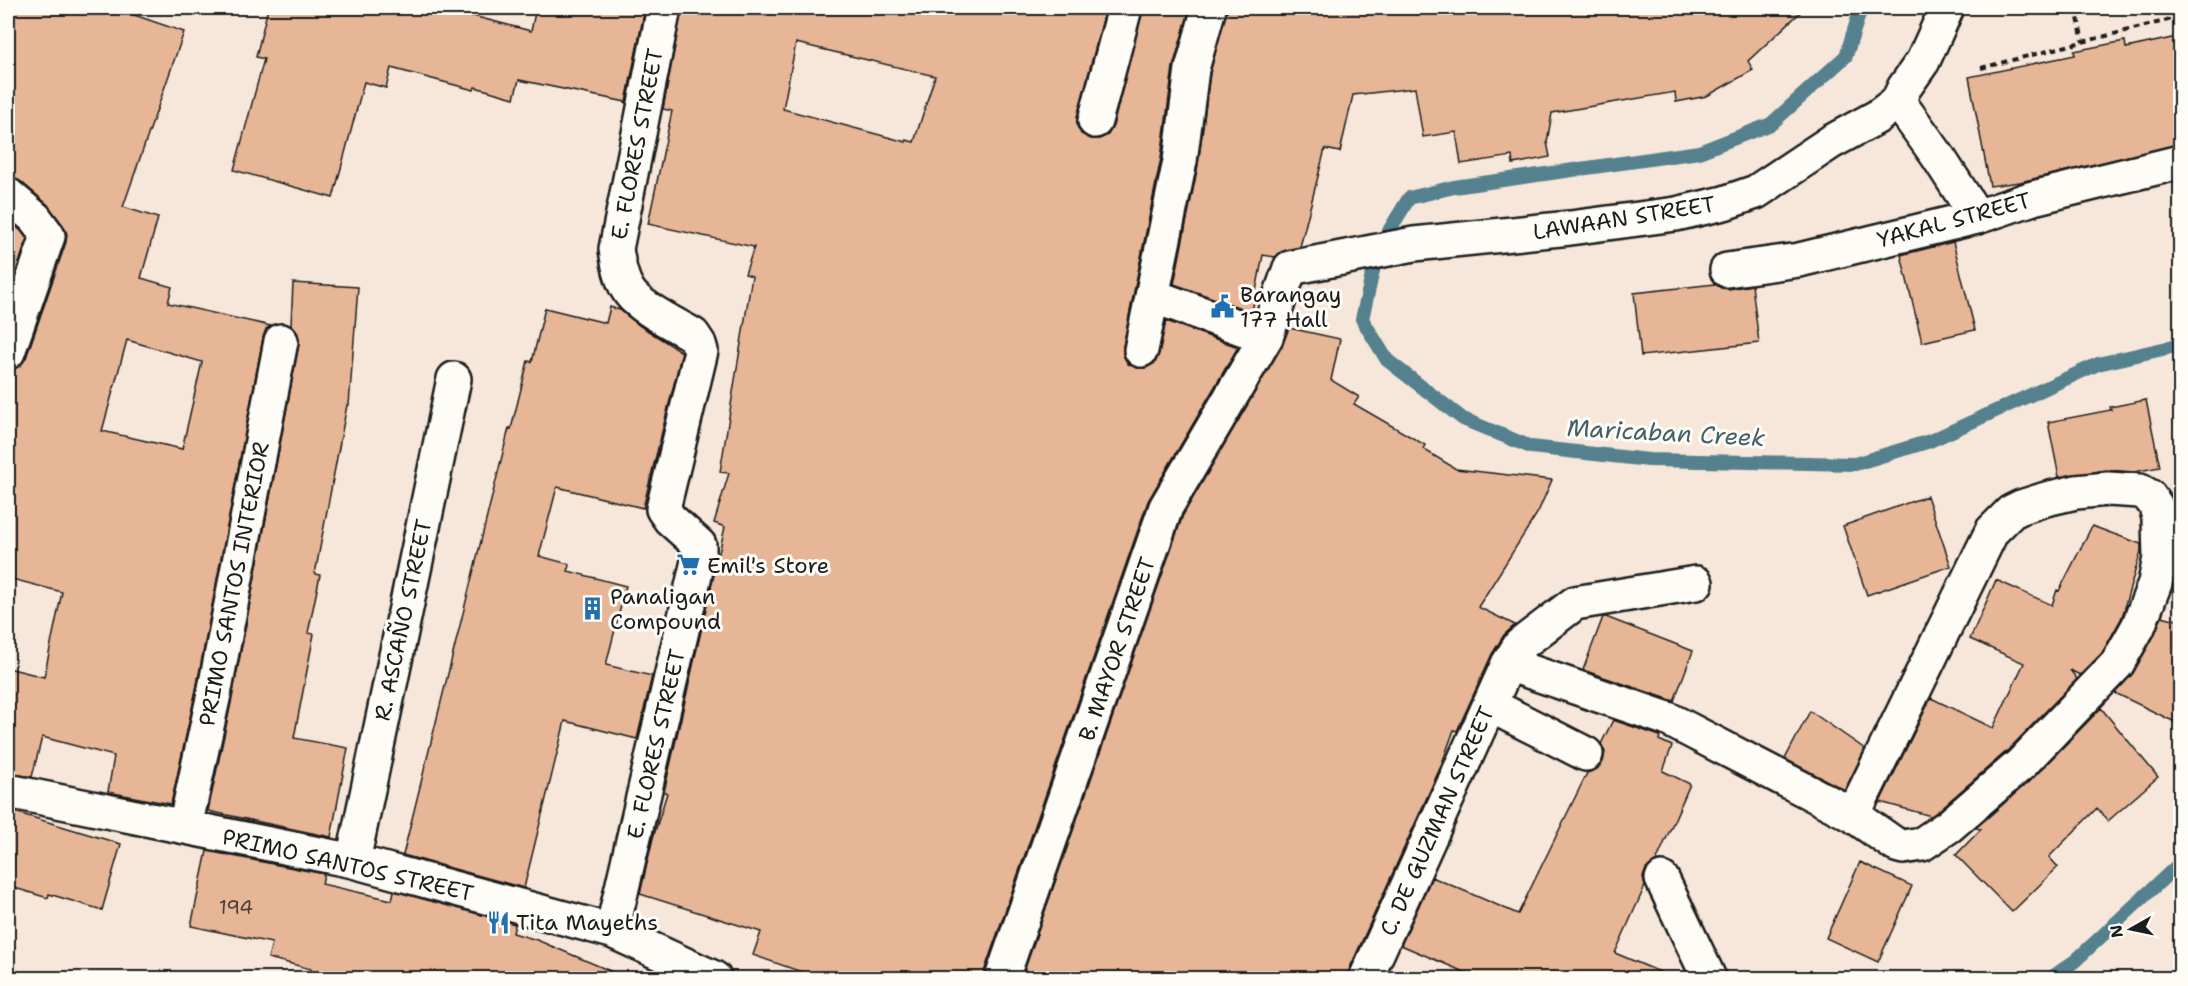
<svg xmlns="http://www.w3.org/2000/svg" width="2188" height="986" font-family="'Shantell Sans',sans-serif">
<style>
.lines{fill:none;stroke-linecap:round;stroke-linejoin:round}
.stream{stroke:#55818f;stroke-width:14}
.building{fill:#e7b697;stroke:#1c1c1c;stroke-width:1.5;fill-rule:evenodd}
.minor-casing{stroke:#1c1c1c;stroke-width:38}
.path{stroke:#1c1c1c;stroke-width:4;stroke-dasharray:6 4.5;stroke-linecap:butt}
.minor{stroke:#fdfcf7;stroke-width:33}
.labels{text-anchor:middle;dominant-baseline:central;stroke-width:6;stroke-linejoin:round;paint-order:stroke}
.number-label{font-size:20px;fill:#4f423b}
.street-label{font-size:22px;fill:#1c1c1c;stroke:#fdfcf7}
.poi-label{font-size:22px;fill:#1c1c1c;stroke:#fdfcf7;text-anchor:start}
.water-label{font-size:24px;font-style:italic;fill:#425f68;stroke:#fdfcf7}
</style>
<rect width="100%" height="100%" fill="#f6e7da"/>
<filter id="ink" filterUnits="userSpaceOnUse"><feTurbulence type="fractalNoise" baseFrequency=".0167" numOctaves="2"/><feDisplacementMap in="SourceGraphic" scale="12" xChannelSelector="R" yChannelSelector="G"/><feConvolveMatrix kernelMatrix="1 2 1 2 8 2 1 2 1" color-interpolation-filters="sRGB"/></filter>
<g filter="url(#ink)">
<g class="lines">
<path class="stream" d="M 1861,8 L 1846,56 L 1771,124 L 1699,152 L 1454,187 L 1409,198 L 1378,249 L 1362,319 L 1387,360 L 1463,419 L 1531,447 L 1649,460 L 1855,464 L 1930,441 L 2098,364 L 2180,345
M 2051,978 L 2075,961 L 2180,863"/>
</g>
<path class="building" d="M 8,8 L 114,8 L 184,32 L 123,207 L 158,218 L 141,278 L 172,287 L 168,303 L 271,326 L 266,329 L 263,338 L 196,690 L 171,804 L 108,792 L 114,756 L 42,737 L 32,777 L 8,773 L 8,668 L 44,677 L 62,592 L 8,578 L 8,370 L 20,366 L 26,358 L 66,242 L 67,234 L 63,225 L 47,204 L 20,181 L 8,177 ZM 127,340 L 202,362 L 182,449 L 102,431 Z
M 268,8 L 442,8 L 531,31 L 536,8 L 645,8 L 626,102 L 519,80 L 514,98 L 475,87 L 474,90 L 391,68 L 386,88 L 364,82 L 333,198 L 234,170 L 264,59 L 256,57 Z
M 682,8 L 1106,8 L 1077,117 L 1077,126 L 1081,134 L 1091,139 L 1099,139 L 1108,135 L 1113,126 L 1143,8 L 1190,8 L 1173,67 L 1161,158 L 1123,346 L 1123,355 L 1128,364 L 1137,368 L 1146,368 L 1155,363 L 1159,354 L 1166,321 L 1238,347 L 1148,501 L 984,972 L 984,978 L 819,978 L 753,955 L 761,932 L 640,894 L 653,838 L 667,793 L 664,792 L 725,527 L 714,523 L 729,473 L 720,472 L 752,276 L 745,274 L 754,247 L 648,224 L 672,111 L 663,109 ZM 796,43 L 935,76 L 914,142 L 906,140 L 906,142 L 783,109 Z
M 1227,8 L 1805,8 L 1748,61 L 1753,70 L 1707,96 L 1676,102 L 1675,92 L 1552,113 L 1547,142 L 1550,157 L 1513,164 L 1512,156 L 1461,164 L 1456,132 L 1423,137 L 1415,88 L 1353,95 L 1340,152 L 1325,149 L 1300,247 L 1286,250 L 1275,257 L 1263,255 L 1252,312 L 1174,284 L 1198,165 L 1210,73 Z
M 2181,36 L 2181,144 L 2020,182 L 1990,186 L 1969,77 L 2075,55 L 2074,51 L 2125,41 L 2126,48 Z
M 8,219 L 21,231 L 27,239 L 8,296 Z
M 1953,242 L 1975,330 L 1922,342 L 1901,255 Z
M 293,283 L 358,287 L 349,405 L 347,405 L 315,574 L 320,575 L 308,633 L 314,634 L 294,738 L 348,748 L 331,837 L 208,811 L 232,698 L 299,344 L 298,334 L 291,325 Z
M 1715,284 L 1721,288 L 1729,289 L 1752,285 L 1759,343 L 1641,356 L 1634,293 Z
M 610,307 L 620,310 L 640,326 L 682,352 L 643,508 L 557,487 L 539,556 L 569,564 L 568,571 L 626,586 L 606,665 L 652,676 L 637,739 L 565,721 L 524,888 L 403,855 L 509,428 L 511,429 L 528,361 L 532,362 L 545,308 L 606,323 Z
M 1289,328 L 1340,339 L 1331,380 L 1359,397 L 1354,404 L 1425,445 L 1423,449 L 1456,469 L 1552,480 L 1538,512 L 1478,607 L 1515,625 L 1504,635 L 1492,654 L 1457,731 L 1454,730 L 1441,766 L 1349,970 L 1347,978 L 1022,977 L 1183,515 L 1282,346 Z
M 2146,400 L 2160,467 L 2134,472 L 2106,470 L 2059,477 L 2048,422 L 2111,410 L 2110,407 Z
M 1927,496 L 1951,566 L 1867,595 L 1843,526 Z
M 2092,526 L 2141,544 L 2141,551 L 2125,605 L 2126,605 L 2121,619 L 2102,653 L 2080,675 L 2070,670 L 2077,679 L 2008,750 L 1938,811 L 1931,816 L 1880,802 L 1931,698 L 1993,728 L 2024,663 L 1970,639 L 1996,580 L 2052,605 L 2057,590 L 2059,591 Z
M 2162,616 L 2181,621 L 2181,725 L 2115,693 L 2133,673 L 2154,636 Z
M 1603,617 L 1606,617 L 1693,651 L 1674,701 L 1583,670 Z
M 2101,708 L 2158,777 L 2108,821 L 2097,808 L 2049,857 L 2058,867 L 2012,912 L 1956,855 L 1981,829 L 1976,828 L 2034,777 Z
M 1810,711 L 1865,749 L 1845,790 L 1785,759 Z
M 1613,720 L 1660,736 L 1659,740 L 1672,746 L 1663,771 L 1690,784 L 1656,862 L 1646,869 L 1643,877 L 1645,886 L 1615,953 L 1674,978 L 1478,978 L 1401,945 L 1432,877 L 1518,914 L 1587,773 L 1597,769 L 1603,762 L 1605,752 L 1601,744 Z
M 8,810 L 121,844 L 102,910 L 49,894 L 48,898 L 8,886 Z
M 207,851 L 324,874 L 322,884 L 392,900 L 394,891 L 515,924 L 513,933 L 537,940 L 627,978 L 310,978 L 311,969 L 268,958 L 272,943 L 191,926 Z
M 1860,862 L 1912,886 L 1878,962 L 1826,938 Z"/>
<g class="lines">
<defs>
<path id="minor" d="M 1898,101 L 1937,155 L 1977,217
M 1095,121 L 1125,8
M 8,195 L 35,218 L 48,236 L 8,352
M 1727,270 L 1799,260 L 1977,217 L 2033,198 L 2180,162
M 1153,296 L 1266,337
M 1141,350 L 1180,161 L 1192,69 L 1209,8
M 1508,664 L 1668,719 L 1853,815 L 1896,845 L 1903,847 L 1922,844 L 1949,826 L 2021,764 L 2117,664 L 2138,627 L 2155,583 L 2160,558 L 2159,518 L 2156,506 L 2149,496 L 2140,491 L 2108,489 L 2076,492 L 2046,499 L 2021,507 L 2011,512 L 1992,531 L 1853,815
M 1490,705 L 1586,754
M 8,791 L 353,861 L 612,931 L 714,978
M 185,827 L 214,694 L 281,341
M 353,861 L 454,379
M 1662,879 L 1709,978
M 612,931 L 699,557 L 699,545 L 670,519 L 663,509 L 701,351 L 699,344 L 693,335 C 676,325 641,308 630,293 C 621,281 618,263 616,249 L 664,8
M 1002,978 L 1166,507 L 1266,337 L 1290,268 L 1414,244 L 1570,228 L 1676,214 L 1724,203 L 1756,192 L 1831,142 L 1877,117 L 1898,101 L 1904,88 L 1923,61 L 1947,8
M 1366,978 L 1508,664 L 1520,645 L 1575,603 L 1696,583"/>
</defs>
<use href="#minor" class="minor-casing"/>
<path class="path" d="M 2076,8 L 2083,42
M 1981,68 L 2180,17"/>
<use href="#minor" class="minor"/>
</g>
</g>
<defs>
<symbol id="civic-bare" viewBox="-9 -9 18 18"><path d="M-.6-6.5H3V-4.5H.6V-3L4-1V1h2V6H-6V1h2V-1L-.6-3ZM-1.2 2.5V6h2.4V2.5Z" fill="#1f6fb2" stroke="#fdfcf7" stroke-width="2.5" paint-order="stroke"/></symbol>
<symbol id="supermarket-bare" viewBox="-9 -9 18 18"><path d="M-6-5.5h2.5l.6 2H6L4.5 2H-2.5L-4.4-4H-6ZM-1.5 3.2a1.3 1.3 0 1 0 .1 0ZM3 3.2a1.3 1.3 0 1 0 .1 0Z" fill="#1f6fb2" stroke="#fdfcf7" stroke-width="2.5" paint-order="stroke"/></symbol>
<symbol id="building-bare" viewBox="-9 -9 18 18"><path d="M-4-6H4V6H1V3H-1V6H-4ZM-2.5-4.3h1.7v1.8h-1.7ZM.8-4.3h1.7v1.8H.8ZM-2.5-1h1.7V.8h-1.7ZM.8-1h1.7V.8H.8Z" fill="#1f6fb2" stroke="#fdfcf7" stroke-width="2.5" paint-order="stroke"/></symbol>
<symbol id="restaurant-bare" viewBox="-9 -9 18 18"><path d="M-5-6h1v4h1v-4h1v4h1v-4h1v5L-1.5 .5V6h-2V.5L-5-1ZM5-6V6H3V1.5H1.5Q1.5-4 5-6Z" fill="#1f6fb2" stroke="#fdfcf7" stroke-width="2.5" paint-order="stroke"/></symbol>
</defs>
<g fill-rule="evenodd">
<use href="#civic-bare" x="1206" y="290" width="33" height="33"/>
<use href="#supermarket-bare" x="672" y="548" width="33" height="33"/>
<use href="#building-bare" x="576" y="592" width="33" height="33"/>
<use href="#restaurant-bare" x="482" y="906" width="33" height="33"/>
</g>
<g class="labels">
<g class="number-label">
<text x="236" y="907">194</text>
</g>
<g class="street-label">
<text transform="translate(637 144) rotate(-79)">E. FLORES STREET</text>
<text transform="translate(1624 218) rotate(-9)">LAWAAN STREET</text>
<text transform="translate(1954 220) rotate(-15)">YAKAL STREET</text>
<text transform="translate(234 584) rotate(-79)">PRIMO SANTOS INTERIOR</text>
<text transform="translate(403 620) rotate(-78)">R. ASCAÑO STREET</text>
<text transform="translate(1117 649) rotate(-71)">B. MAYOR STREET</text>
<text transform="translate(656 744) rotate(-77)">E. FLORES STREET</text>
<text transform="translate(1437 821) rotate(-66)">C. DE GUZMAN STREET</text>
<text transform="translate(348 865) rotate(13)">PRIMO SANTOS STREET</text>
</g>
<g class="poi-label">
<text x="1240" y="294">Barangay<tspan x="1240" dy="25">177 Hall</tspan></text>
<text x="707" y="565">Emil's Store</text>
<text x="610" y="596">Panaligan<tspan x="610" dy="25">Compound</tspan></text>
<text x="516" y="922">Tita Mayeths</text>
</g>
<g class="water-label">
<text transform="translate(1666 433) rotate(3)">Maricaban Creek</text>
</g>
</g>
<rect width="2188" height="986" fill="none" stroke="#fdfcf7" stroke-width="30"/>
<rect x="15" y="15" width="2158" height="956" fill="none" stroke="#1c1c1c" stroke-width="2" filter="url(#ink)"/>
<g transform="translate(2131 929) rotate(261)" stroke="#fdfcf7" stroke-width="4.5" paint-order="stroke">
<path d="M0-4.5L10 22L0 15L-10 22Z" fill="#1c1c1c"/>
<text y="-9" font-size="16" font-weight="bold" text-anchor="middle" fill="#1c1c1c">N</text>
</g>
</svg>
